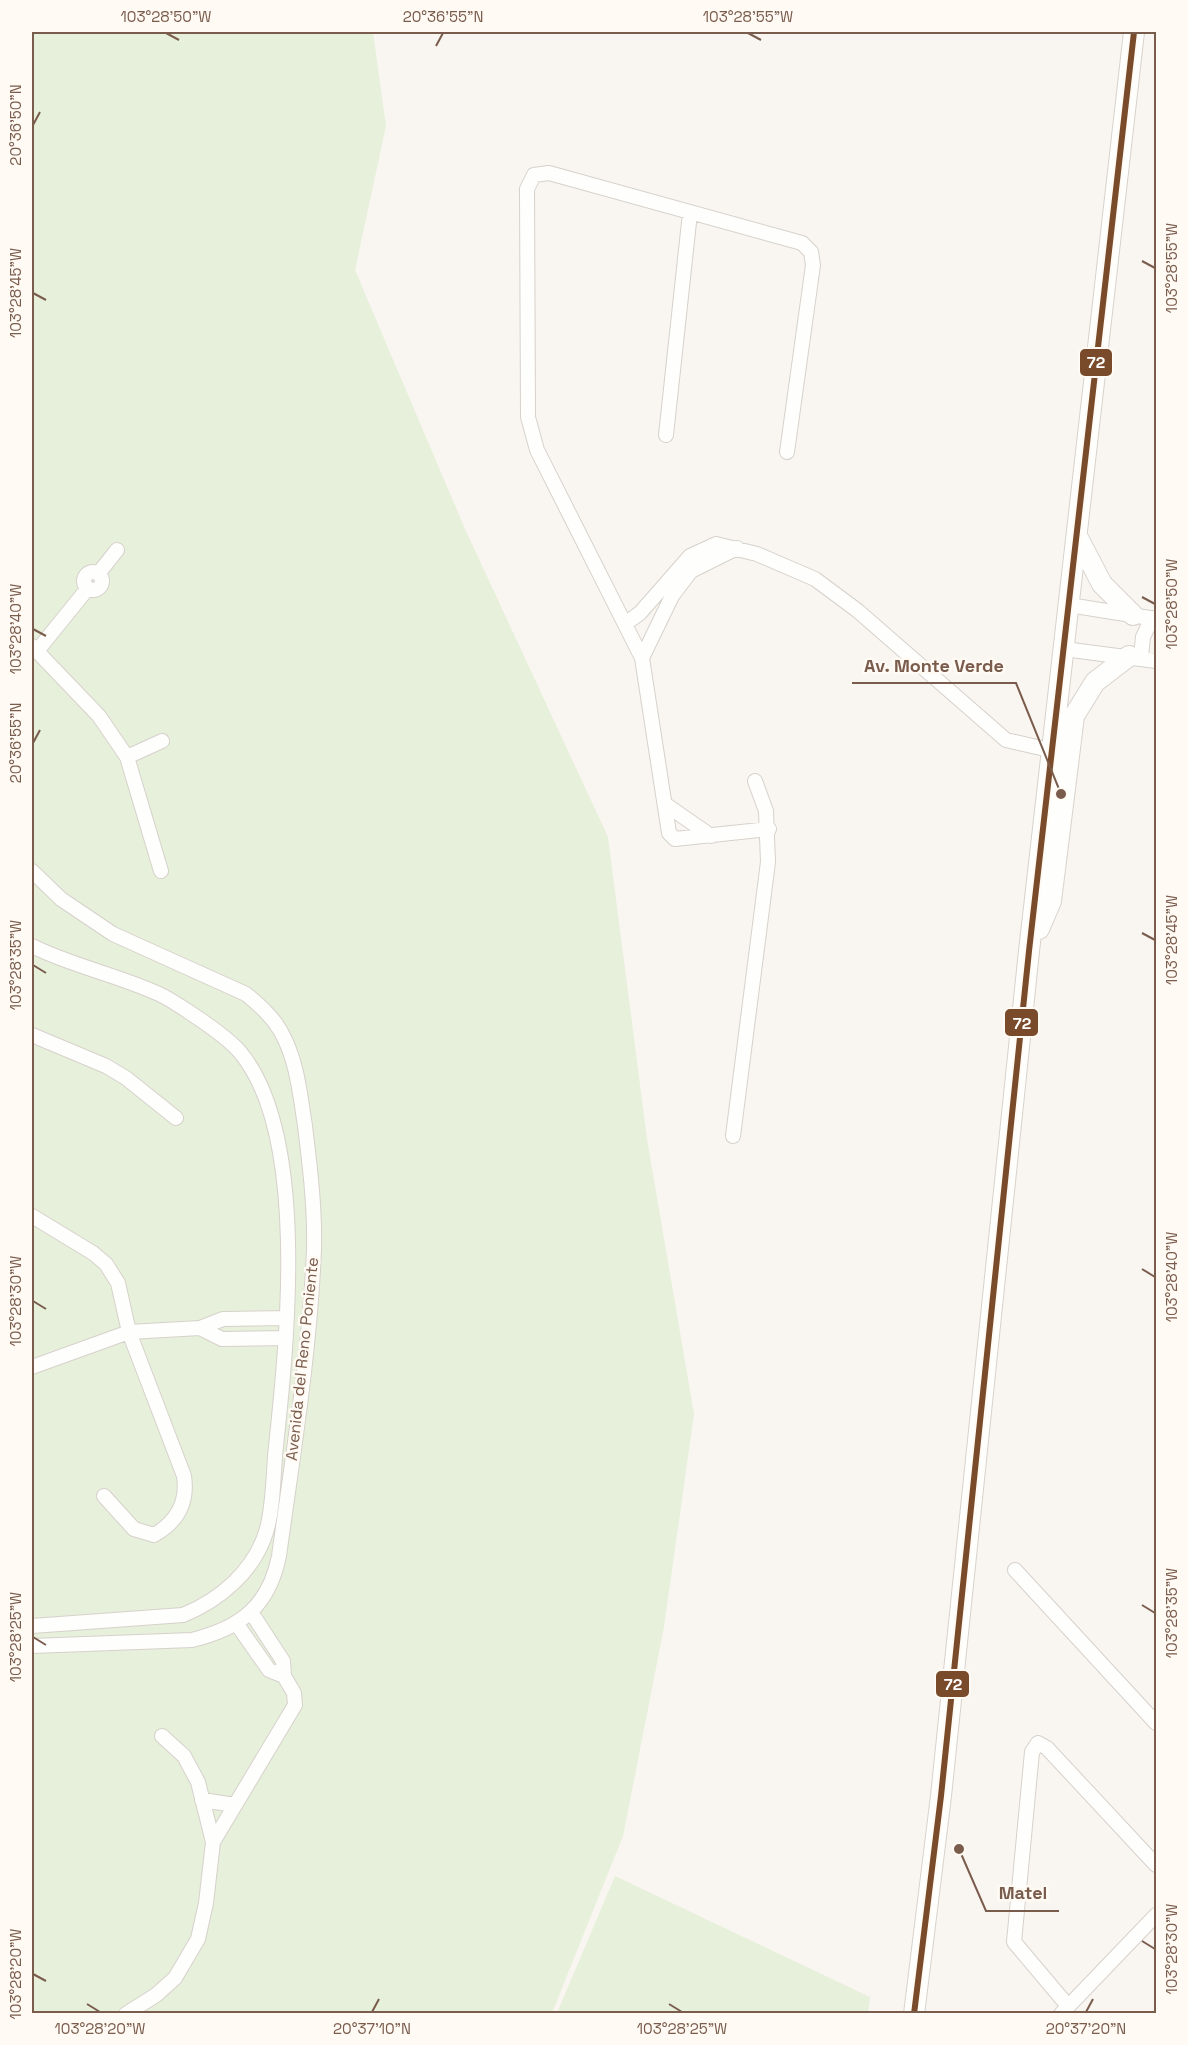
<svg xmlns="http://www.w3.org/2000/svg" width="1188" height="2045" font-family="'Space Grotesk',sans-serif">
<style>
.green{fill:#e7f0db}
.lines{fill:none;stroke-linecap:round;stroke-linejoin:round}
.street-casing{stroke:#d7d1cb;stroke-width:16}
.secondary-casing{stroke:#d9d2cb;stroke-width:22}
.street{stroke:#fefefd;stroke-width:14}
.secondary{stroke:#fefefd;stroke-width:20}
.bus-1-casing{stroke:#fffaf3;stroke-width:10}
.bus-1{stroke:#7a4b2a;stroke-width:6}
.ticks{fill:none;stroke:#7a5c4d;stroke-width:2}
.labels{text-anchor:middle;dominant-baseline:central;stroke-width:5;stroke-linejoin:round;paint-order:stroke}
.street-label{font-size:16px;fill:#7a5c4d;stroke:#fffaf3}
.leader{fill:none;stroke:#7a5c4d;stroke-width:2}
.callout-dot{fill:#7a5c4d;stroke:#fffaf3;stroke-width:2}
.callout-label{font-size:18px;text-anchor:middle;font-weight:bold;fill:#7a5c4d;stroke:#fffaf3;stroke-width:5;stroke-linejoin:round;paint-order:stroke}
.line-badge{stroke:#fffaf3;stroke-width:2}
.badge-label{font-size:16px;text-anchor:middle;font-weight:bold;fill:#fff}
.neatline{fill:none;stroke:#7a5c4d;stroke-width:2}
.ticks-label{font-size:15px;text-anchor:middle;fill:#7a5c4d}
</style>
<rect width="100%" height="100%" fill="#f9f5f0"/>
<path class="green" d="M 32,32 L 373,32 L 386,126 L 355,270 L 465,529 L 608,837 L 647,1139 L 694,1414 L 664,1627 L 623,1836 L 552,2013 L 32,2014 Z
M 615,1876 L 870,1997 L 868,2013 L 557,2013 Z"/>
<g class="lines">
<defs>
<path id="street" d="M 666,435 L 690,213
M84 581a9 9 0 1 1 18 0a9 9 0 1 1-18 0Z
M 98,574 L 117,550
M 1069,605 L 1156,619
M 625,624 L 640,613 L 690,556 L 716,544 L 757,554 L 815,579 L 858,611 L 1006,740 L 1054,751
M 32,646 L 99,716 L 127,757 L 161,871
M 1064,649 L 1156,661
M 37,651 L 88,588
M 1141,657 L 1143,637 L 1152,618
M 642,658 L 672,596 L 691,571 L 737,548
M 127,757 L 162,741
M 665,804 L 711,836
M 769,829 L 675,839 L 669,833 L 642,658 L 537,450 L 528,417 L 527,189 L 534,175 L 549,173 L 802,243 L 811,252 L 813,265 L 787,452
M 32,871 L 61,899 L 113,934 L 246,994 C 259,1005 271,1015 280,1030 C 297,1059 300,1094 305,1126 C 310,1167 315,1208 314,1249 C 310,1352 293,1454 279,1556 C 269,1606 241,1628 192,1640 L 32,1646
M 32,946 C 72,966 118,975 159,994 C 174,1001 187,1011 201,1020 C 215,1030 229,1039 240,1052 C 309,1135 287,1343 276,1446 C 273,1472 274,1507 266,1532 C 254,1571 220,1600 183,1615 L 32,1626
M 32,1035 L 106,1066 L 126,1078 L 176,1118
M 733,1136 L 768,862 L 766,811 L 755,781
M 32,1216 L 93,1253 L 106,1264 L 118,1283 L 129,1332 L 184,1476 C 188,1503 177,1522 154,1535 L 134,1529 L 104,1496
M 200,1328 L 222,1339 L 286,1338
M 32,1367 L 129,1332 L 200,1328 L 223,1319 L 287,1318
M 1015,1570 L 1156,1723
M 236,1623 L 269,1670 L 284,1676
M 202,1800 L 235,1805
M 213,1842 L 295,1705 L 294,1693 L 284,1676 L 283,1661 L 251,1612
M 1068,2006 L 1014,1942 L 1032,1752 L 1038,1743 L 1047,1748 L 1156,1865
M 126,2014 L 156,1995 L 175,1978 L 198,1939 L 206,1903 L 213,1842 L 198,1782 L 184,1756 L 162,1736
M 1061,2014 L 1156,1915"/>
<path id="secondary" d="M 1078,538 L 1102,584 L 1133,615
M 1039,929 L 1051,901 L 1074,716 L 1095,682 L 1129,656
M 914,2014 L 941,1796 L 1029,951 L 1134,32"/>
</defs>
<use href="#street" class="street-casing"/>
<use href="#secondary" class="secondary-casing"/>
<use href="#street" class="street"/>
<use href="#secondary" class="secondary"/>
<defs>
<path id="bus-1" d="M 914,2014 L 941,1796 L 1029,951 L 1134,32"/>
</defs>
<use href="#bus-1" class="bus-1-casing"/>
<use href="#bus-1" class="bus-1"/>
</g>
<path class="ticks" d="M 166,33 L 179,40M 748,33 L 761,40M 436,46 L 443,33M 33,125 L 40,112M 1142,261 L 1155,268M 33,293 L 46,300M 1142,597 L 1155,604M 33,629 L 46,636M 33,743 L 40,730M 1142,933 L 1155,940M 33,965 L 46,973M 1142,1269 L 1155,1277M 33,1301 L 46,1309M 1142,1605 L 1155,1613M 33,1637 L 46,1645M 1142,1941 L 1155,1949M 33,1974 L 46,1981M 87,2004 L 100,2012M 669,2004 L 682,2012M 372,2012 L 379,1999M 1086,2012 L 1093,1999"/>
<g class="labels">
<g class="street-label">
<text transform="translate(302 1359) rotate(-84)">Avenida del Reno Poniente</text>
</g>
</g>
<path class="leader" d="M1061 794L1016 683H852M959 1849L986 1911H1059"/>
<g class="callout-dot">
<circle cx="1061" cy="794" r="6"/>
<circle cx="959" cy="1849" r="6"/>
</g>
<g class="callout-label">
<text x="934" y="672">Av. Monte Verde</text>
<text x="1023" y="1899">Matel</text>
</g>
<g class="line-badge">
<rect x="1079" y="348" width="34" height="29" rx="6" fill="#7a4b2a"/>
<rect x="1004" y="1008" width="35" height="29" rx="6" fill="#7a4b2a"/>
<rect x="935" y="1670" width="35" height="28" rx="6" fill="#7a4b2a"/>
</g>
<g class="badge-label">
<text x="1096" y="368">72</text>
<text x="1022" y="1029">72</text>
<text x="953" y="1690">72</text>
</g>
<rect width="1188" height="2045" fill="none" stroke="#fffaf3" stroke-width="66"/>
<rect x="33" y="33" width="1122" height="1979" class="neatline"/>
<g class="ticks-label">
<text x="166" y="22">103°28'50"W</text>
<text x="443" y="22">20°36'55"N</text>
<text x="748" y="22">103°28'55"W</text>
<text transform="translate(16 125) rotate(-90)" y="5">20°36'50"N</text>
<text transform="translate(1172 268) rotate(-90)" y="5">103°28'55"W</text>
<text transform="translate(16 293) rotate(-90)" y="5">103°28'45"W</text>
<text transform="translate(1172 604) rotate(-90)" y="5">103°28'50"W</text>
<text transform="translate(16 629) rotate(-90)" y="5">103°28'40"W</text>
<text transform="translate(16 743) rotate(-90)" y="5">20°36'55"N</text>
<text transform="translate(1172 940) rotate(-90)" y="5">103°28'45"W</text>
<text transform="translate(16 965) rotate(-90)" y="5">103°28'35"W</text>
<text transform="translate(1172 1277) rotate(-90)" y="5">103°28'40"W</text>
<text transform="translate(16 1301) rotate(-90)" y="5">103°28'30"W</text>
<text transform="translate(1172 1613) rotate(-90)" y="5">103°28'35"W</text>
<text transform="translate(16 1637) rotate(-90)" y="5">103°28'25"W</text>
<text transform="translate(1172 1949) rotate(-90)" y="5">103°28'30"W</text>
<text transform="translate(16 1974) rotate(-90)" y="5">103°28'20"W</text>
<text x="100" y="2034">103°28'20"W</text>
<text x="372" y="2034">20°37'10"N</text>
<text x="682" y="2034">103°28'25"W</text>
<text x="1086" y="2034">20°37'20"N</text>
</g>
</svg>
